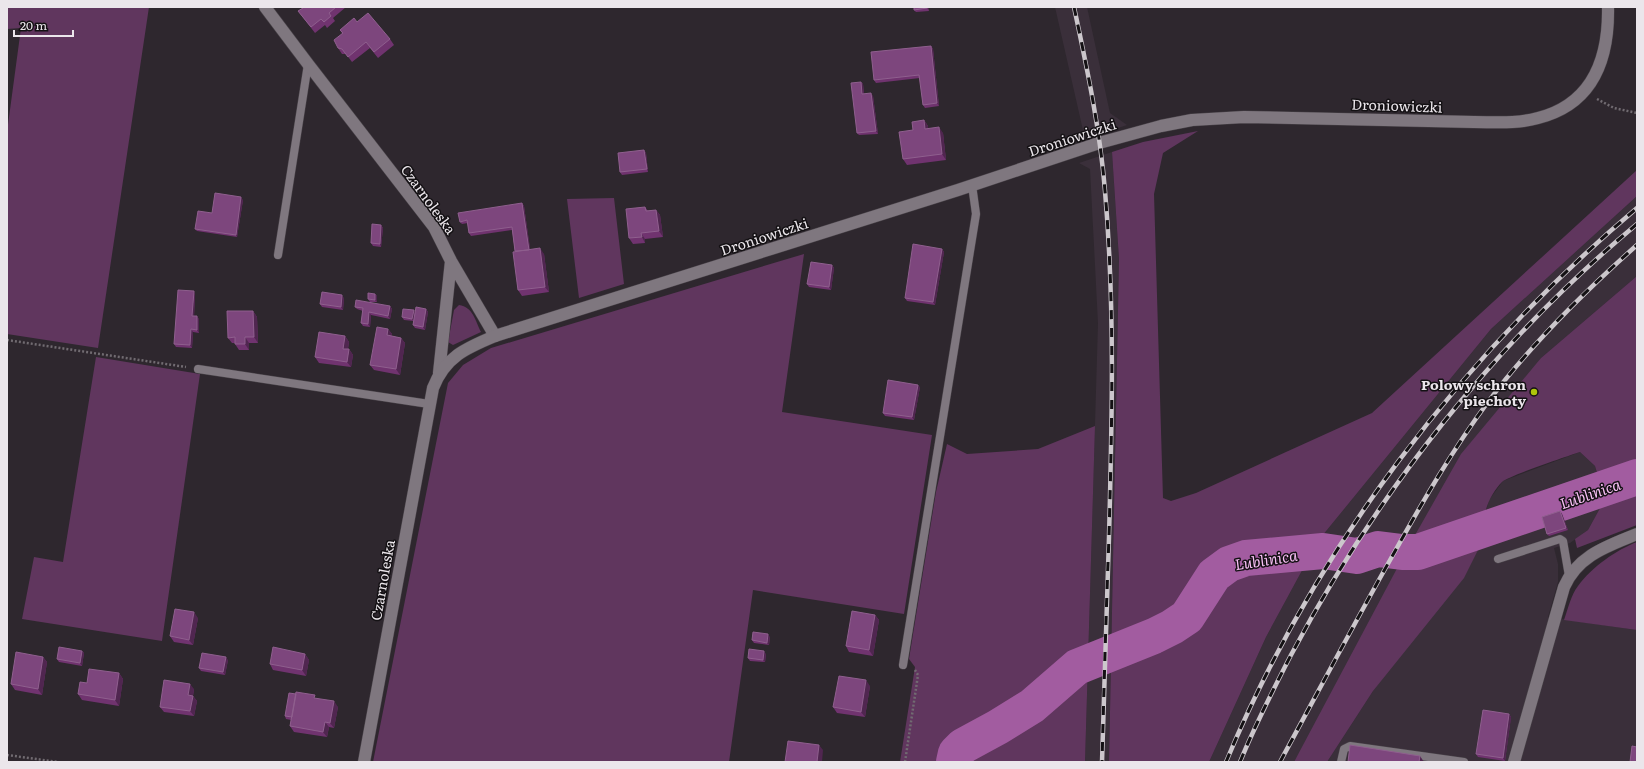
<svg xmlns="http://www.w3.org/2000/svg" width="1644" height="769" font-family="Literata,serif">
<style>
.built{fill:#3a2f3a}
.green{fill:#60365e}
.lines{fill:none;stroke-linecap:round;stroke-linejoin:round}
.river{stroke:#a25ca0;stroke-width:36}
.lane-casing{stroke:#494349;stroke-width:9}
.street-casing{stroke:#494349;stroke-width:13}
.secondary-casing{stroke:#494349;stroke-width:13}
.path{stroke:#716b71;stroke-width:2.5;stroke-dasharray:2 2;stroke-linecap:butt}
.lane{stroke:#7f777f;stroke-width:8}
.street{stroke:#7f777f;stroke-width:12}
.secondary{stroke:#7f777f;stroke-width:12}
.rail-casing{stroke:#ccc7cc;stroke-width:4.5}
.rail{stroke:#141114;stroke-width:3;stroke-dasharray:9;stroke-linecap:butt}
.wall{fill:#70336f}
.shaded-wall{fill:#502650}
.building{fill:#7d467d;stroke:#8f5f8e}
.poi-dot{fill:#aec60a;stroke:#141114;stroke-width:1.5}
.labels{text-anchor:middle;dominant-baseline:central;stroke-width:3;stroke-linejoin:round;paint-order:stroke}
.street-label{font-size:14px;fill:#ebe6eb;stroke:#141114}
.poi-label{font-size:14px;font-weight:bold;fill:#ebe6eb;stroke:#141114;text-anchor:end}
.water-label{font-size:15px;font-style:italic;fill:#f8bff5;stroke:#141114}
</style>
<rect width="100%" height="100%" fill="#2e272e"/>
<path class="built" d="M 1055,7 L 1087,7 L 1110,113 L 1127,125 L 1085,139 Z
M 1112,152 L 1119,259 L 1109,762 L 1085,762 L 1098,323 L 1090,169 L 1079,163 Z
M 1637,196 L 1637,276 L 1541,358 L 1294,762 L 1209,762 L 1266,637 L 1318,541 L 1491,329 Z
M 1580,452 L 1595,466 L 1605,499 L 1588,530 L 1570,543 L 1554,548 L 1558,564 L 1558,582 L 1548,617 L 1637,630 L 1637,762 L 1327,762 L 1373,691 L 1485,536 L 1482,526 L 1489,500 L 1503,481 Z"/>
<path class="green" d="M 7,7 L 149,7 L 98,348 L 7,334 L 7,132 L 21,28 L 7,29 Z
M 1198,131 L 1163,153 L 1154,194 L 1163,498 L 1171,501 L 1196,493 L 1372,413 L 1637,170 L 1637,196 L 1491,329 L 1318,541 L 1266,637 L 1209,762 L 1109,762 L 1119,259 L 1112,152 L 1143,142 Z
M 614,198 L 624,284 L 579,298 L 567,199 Z
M 804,254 L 782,412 L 932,435 L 904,614 L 753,590 L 729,762 L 373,762 L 448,383 L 463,365 L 491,348 Z
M 1637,276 L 1637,525 L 1577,548 L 1575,539 L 1588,530 L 1605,499 L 1595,466 L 1580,452 C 1568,456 1508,476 1502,482 C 1489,495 1480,518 1485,536 L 1464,578 L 1373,691 L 1327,762 L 1294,762 L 1410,544 L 1461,454 L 1541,358 Z
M 459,305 C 473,307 475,320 481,332 L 453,345 L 448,342 L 454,310 Z
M 96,357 L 200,374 L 162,641 L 22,619 L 34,557 L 63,562 Z
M 1095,426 L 1085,762 L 900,762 L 915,667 L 909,659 L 936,492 L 947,444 L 967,454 L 1038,449 Z
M 1637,542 L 1637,630 L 1564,620 C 1568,609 1571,595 1578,586 C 1592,567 1616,550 1637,542 Z"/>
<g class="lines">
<path class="river" d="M 954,762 L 956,753 L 963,746 L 998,727 L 1032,706 L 1077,667 L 1154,636 L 1172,627 L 1187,617 L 1214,575 L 1229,564 L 1246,558 L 1323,551 L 1357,556 L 1378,549 L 1402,552 L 1418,552 L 1637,477"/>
<defs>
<path id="lane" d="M 278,255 L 308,64
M 198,369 L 429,404
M 1498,559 L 1560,539 L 1563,541 L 1569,576
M 903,665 L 976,214 L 972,185
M 1341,762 L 1344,749 L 1350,746 L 1464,762"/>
<path id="street" d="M 265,7 L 308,64 L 434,227 L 451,261 L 495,336
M 439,373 L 451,261
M 1514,762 L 1564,587 C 1578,555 1608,546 1637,534"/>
<path id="secondary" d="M 364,762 L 433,388 C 445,357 466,348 495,336 L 958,190 L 1099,143 L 1161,126 L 1192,120 L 1244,117 L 1474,122 C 1495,122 1517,124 1538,118 C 1593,104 1609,59 1608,7"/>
</defs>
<use href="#lane" class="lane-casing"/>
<use href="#street" class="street-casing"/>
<use href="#secondary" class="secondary-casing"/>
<path class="path" d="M 1597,99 L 1614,108 L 1637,113
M 7,340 L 186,367
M 7,755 L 58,762
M 905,762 L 918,675 L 915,670"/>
<use href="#lane" class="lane"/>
<use href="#street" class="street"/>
<use href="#secondary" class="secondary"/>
<defs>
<path id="rail" d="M 1074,7 C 1087,68 1100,129 1105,191 C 1115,306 1112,422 1109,537 C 1106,612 1104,687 1102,762
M 1226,762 C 1315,548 1461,357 1637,208
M 1240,762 C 1255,725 1273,690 1291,655 C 1377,493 1495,342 1637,224
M 1280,762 C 1318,692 1355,622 1394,553 C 1423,501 1453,449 1488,402 C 1531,344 1583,293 1637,245"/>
</defs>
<use href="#rail" class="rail-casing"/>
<use href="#rail" class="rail"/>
</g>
<path class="wall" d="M 302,7 L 346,7 L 333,18 L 335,21 L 327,28 L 325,25 L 315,33 L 298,11 L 303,8 Z
M 914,7 L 928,7 L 929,11 L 916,12 L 914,10 Z
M 357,22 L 390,39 L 394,45 L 378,58 L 370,48 L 352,62 L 346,54 L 342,54 L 338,48 L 342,33 L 340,30 Z
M 931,46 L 933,49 L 939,106 L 925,108 L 923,105 L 920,78 L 876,83 L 874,80 Z
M 861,82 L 863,84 L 864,94 L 873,96 L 878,134 L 859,135 L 857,133 Z
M 924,120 L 928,126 L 928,128 L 943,133 L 946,160 L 907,165 L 903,159 L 913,130 Z
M 644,150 L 646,153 L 648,172 L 622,175 L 620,172 Z
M 243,200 L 237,237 L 197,231 L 195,229 Z
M 522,203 L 524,206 L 530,249 L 544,254 L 549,292 L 522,296 L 518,290 L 515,251 L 512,230 L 471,236 L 469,233 L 468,223 L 462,224 L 460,222 Z
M 645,207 L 648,211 L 656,210 L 660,215 L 663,237 L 645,239 L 645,243 L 633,244 L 629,238 Z
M 381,225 L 383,228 L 381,247 L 373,246 L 371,243 Z
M 942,249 L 944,252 L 935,305 L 907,301 L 905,298 Z
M 832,265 L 834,268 L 831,290 L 809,287 L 807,284 Z
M 195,294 L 194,316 L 199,319 L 199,333 L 193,332 L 192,348 L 176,347 L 174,344 Z
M 375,294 L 377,296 L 377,302 L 370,302 L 368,299 Z
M 344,298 L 343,310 L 322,307 L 320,304 Z
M 390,306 L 392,309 L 390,319 L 371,315 L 370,327 L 363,326 L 361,323 L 363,311 L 357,309 L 355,307 Z
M 426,309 L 428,312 L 425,330 L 415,328 L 413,325 L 414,321 L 404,320 L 402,317 L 414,310 L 415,312 Z
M 253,311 L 257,317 L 258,343 L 249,343 L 249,350 L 239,350 L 235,344 L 235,343 L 232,343 L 228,338 Z
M 388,329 L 392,334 L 391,336 L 401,338 L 405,343 L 400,375 L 374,370 L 370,365 Z
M 345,336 L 349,342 L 348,349 L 349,349 L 353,355 L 351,367 L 319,363 L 315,357 Z
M 920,387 L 914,420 L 885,416 L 883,413 Z
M 1560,511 L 1562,514 L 1568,530 L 1549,536 L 1547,534 Z
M 875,615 L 879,620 L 873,656 L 849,652 L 846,646 Z
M 198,618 L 193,645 L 174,642 L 170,636 Z
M 770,637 L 769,645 L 754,643 L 752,640 Z
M 82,651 L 84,653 L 82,666 L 59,662 L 57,659 Z
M 305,654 L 309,660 L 306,676 L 273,670 L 270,664 Z
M 766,654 L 765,662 L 750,661 L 748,658 Z
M 43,657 L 47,662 L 42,695 L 15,690 L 11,684 Z
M 228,660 L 225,675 L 201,671 L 199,668 Z
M 119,673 L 123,679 L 119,706 L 82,700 L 78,694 Z
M 870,686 L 865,717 L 837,713 L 833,707 Z
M 194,689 L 193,696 L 197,701 L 194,716 L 164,712 L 160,707 Z
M 317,698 L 338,707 L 334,728 L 329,727 L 327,737 L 294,732 L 290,726 L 291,720 L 286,719 L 285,716 Z
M 1509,714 L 1511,717 L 1505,761 L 1478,757 L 1476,754 Z"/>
<path class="shaded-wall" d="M 931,46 L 933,49 L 939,106 L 937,103 Z
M 861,82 L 863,84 L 864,97 L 862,94 Z
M 871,93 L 873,96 L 878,134 L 876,131 Z
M 924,120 L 928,126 L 929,134 L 925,129 Z
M 939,127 L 943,133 L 946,160 L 942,154 Z
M 644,150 L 646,153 L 648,172 L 647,169 Z
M 241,197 L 243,200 L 237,237 L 236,235 Z
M 522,203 L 524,206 L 531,255 L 529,253 Z
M 656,210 L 660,215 L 663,237 L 659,231 Z
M 381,225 L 383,228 L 381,247 L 380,244 Z
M 641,233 L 645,239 L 645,243 L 642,237 Z
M 540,248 L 544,254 L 549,292 L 545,287 Z
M 942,249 L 944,252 L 935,305 L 933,302 Z
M 832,265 L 834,268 L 831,290 L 829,287 Z
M 194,291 L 195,294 L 194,319 L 192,316 Z
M 375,294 L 377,296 L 377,302 L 375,300 Z
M 342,295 L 344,298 L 343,310 L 341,307 Z
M 390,306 L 392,309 L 390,319 L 388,316 Z
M 426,309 L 428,312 L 425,330 L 423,327 Z
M 414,310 L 416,313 L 414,321 L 412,319 Z
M 253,311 L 257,317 L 258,343 L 254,337 Z
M 369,312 L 371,315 L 370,327 L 368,324 Z
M 197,316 L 199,319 L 199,333 L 197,330 Z
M 191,329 L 193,332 L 192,348 L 190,345 Z
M 388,329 L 392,334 L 391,341 L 387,335 Z
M 345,336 L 349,342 L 347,354 L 343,349 Z
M 245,337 L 249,343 L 249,350 L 245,344 Z
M 401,338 L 405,343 L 400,375 L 396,369 Z
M 349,349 L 353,355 L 351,367 L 347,362 Z
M 918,385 L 920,387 L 914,420 L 912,417 Z
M 1560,511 L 1562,514 L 1568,530 L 1566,528 Z
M 194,612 L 198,618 L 193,645 L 189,640 Z
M 875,615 L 879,620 L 873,656 L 869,650 Z
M 768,634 L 770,637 L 769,645 L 767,643 Z
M 82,651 L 84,653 L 82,666 L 80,663 Z
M 764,651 L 766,654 L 765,662 L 763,660 Z
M 305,654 L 309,660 L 306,676 L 302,670 Z
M 43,657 L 47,662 L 42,695 L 38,689 Z
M 226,657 L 228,660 L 225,675 L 223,672 Z
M 119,673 L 123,679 L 119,706 L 115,700 Z
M 866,680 L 870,686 L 865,717 L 861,712 Z
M 190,684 L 194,689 L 193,696 L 197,701 L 194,716 L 190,711 L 188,695 Z
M 334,701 L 338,707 L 334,728 L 330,723 Z
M 1509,714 L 1511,717 L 1505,761 L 1503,758 Z
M 325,722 L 329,727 L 327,737 L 323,732 Z
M 819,745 L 823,750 L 822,762 L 817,762 Z
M 1420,756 L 1424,762 L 1419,762 Z"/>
<path class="building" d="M 302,7 L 336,7 L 329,13 L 331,16 L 324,22 L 321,19 L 311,27 L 298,11 L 303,8 Z
M 914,7 L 927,7 L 927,8 L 914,10 Z
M 368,13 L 390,39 L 374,52 L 366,42 L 348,57 L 342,49 L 338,48 L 334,40 L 343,33 L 340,30 L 354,18 L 357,22 Z
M 931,46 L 937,103 L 923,105 L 919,75 L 874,80 L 871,52 Z
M 861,82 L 862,94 L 871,93 L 876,131 L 857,133 L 851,83 Z
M 924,120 L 925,129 L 939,127 L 942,154 L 903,159 L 899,132 L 913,130 L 912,122 Z
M 644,150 L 647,169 L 620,172 L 618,153 Z
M 215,193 L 241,197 L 236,235 L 195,229 L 198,211 L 212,213 Z
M 522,203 L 529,250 L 515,251 L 512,227 L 469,233 L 467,220 L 460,222 L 458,213 Z
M 645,207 L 646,211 L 656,210 L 659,231 L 641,233 L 642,237 L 629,238 L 626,209 Z
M 372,224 L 381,225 L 380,244 L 371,243 Z
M 913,244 L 942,249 L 933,302 L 905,298 Z
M 540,248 L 545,287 L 518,290 L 513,252 Z
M 811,262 L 832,265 L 829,287 L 807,284 Z
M 178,290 L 194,291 L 192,316 L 197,316 L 197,330 L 191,329 L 190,345 L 174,344 Z
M 322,292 L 342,295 L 341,307 L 320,304 Z
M 368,293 L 375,294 L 375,300 L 368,299 Z
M 356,300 L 390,306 L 388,316 L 369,312 L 368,324 L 361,323 L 363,308 L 355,307 Z
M 416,307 L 426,309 L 423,327 L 413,325 Z
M 403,309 L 414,310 L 412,319 L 402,317 Z
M 227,311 L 253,311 L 254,337 L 245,337 L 245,344 L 235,344 L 235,337 L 228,338 Z
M 377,327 L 388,329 L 387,335 L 401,338 L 396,369 L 370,365 Z
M 319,332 L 345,336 L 343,349 L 349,349 L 347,362 L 315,357 Z
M 888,380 L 918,385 L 912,417 L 883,413 Z
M 1560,511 L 1566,528 L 1547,534 L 1542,517 Z
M 175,609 L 194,612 L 189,640 L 170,636 Z
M 852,611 L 875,615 L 869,650 L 846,646 Z
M 753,632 L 768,634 L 767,643 L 752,640 Z
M 59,647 L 82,651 L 80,663 L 57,659 Z
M 273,647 L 305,654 L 302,670 L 270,664 Z
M 749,649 L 764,651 L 763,660 L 748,658 Z
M 16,652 L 43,657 L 38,689 L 11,684 Z
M 202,653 L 226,657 L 223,672 L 199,668 Z
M 89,669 L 119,673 L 115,700 L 78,694 L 80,682 L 87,683 Z
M 839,676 L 866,680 L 861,712 L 833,707 Z
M 164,680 L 190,684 L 188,695 L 193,696 L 190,711 L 160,707 Z
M 296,692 L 315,695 L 314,698 L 334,701 L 330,723 L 325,722 L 323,732 L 290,726 Z
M 289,693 L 296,694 L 292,717 L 285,716 Z
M 1483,710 L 1509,714 L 1503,758 L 1476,754 Z
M 788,741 L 819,745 L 817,762 L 785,762 Z
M 1350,745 L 1420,756 L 1419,762 L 1348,762 Z
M 1632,746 L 1637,747 L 1637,762 L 1630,762 Z"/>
<circle class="poi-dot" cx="1534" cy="392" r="4"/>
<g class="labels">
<g class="street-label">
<text transform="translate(1397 105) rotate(2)">Droniowiczki</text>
<text transform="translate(1072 137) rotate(-18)">Droniowiczki</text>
<text transform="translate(429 199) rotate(54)">Czarnoleska</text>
<text transform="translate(764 236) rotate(-18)">Droniowiczki</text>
<text transform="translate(382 580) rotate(-80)">Czarnoleska</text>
</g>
<g class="poi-label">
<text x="1526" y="384">Polowy schron<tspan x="1526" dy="16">piechoty</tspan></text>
</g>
<g class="water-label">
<text transform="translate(1590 493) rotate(-19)">Lublinica</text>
<text transform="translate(1266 559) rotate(-9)">Lublinica</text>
</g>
</g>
<rect width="1644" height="769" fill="none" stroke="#ebe6eb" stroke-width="16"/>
<path d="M14 30v6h59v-6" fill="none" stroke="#ebe6eb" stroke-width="2"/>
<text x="20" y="30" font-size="12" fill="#ebe6eb" stroke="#141114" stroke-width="3" paint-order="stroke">20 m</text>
</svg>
